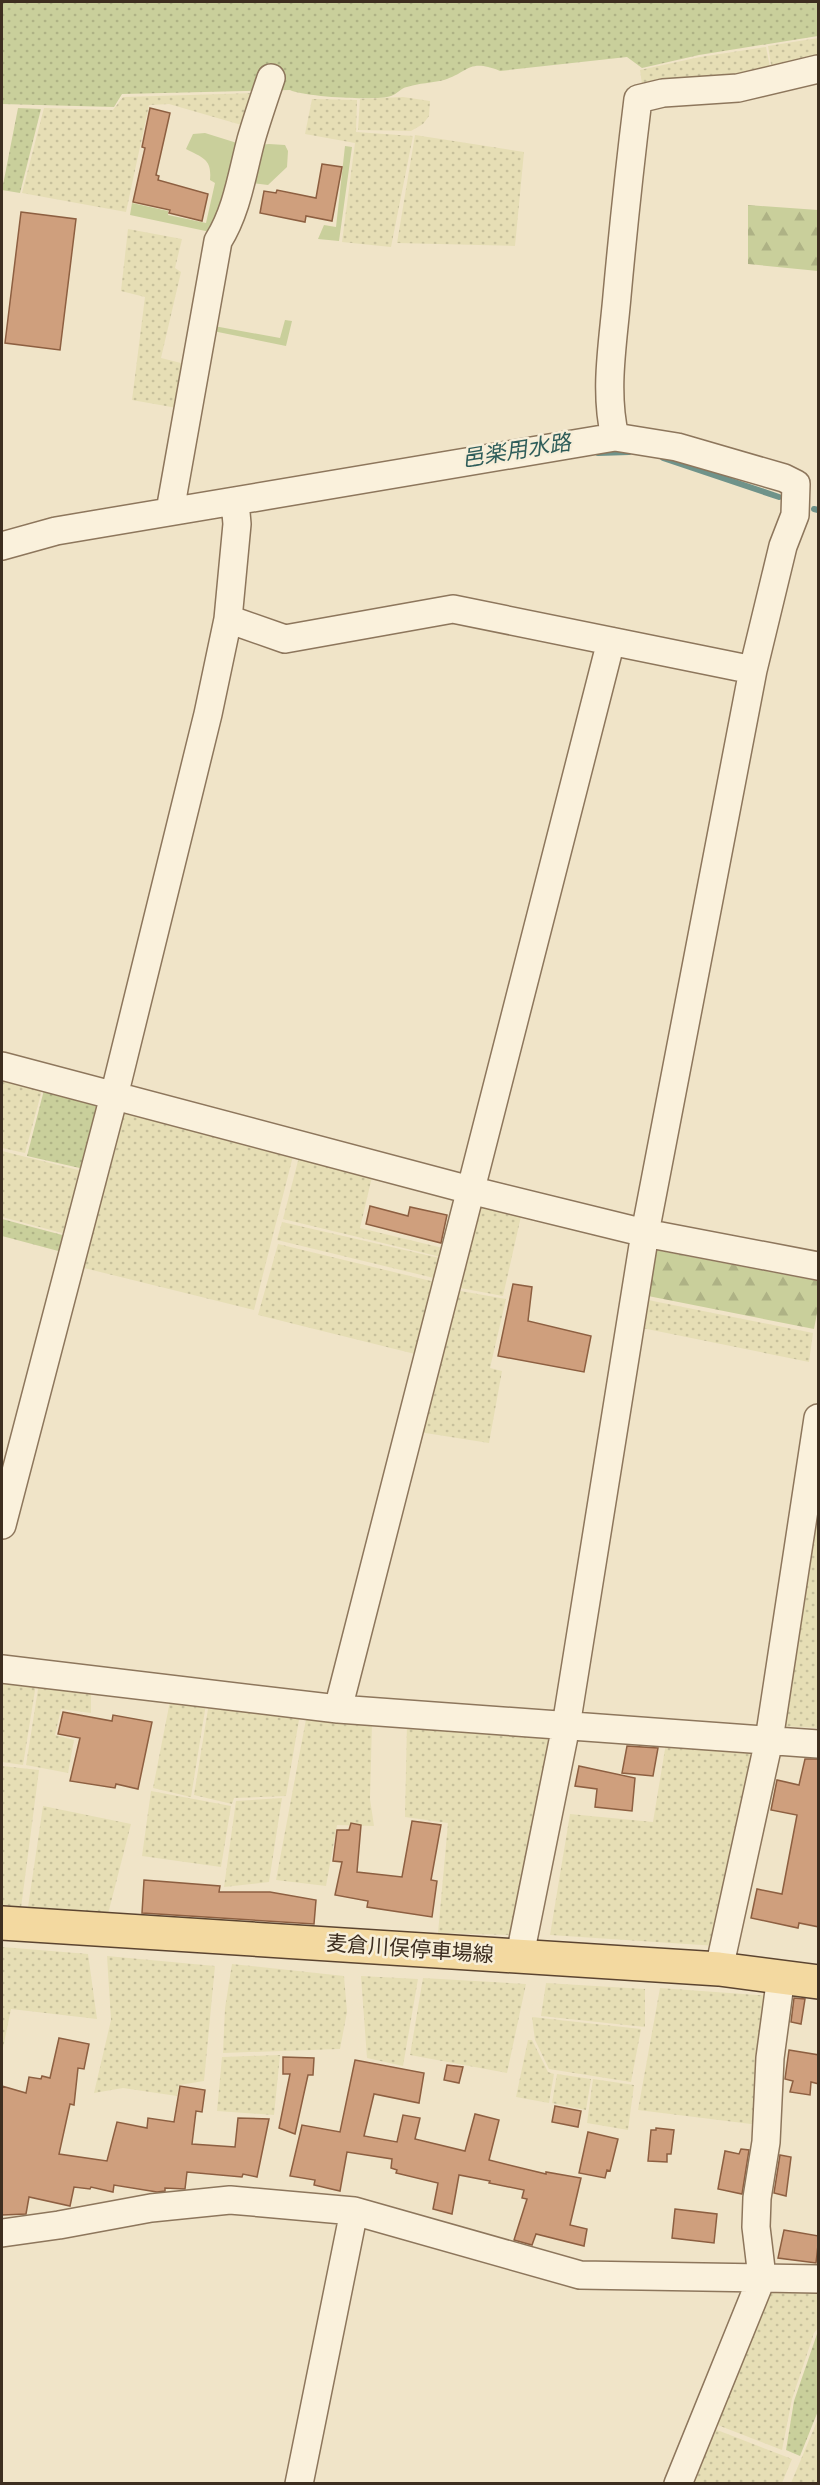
<svg xmlns="http://www.w3.org/2000/svg" width="820" height="2485" font-family="'Noto Serif','Noto Sans JP',serif">
<style>
.farmland{fill:url(#farmland-dots)}
.grass{fill:url(#grass-dots)}
.forest{fill:url(#forest-firs)}
.garden{fill:#c9cf9b}
.lines{fill:none;stroke-linecap:round;stroke-linejoin:round}
.stream{stroke:#6f938a;stroke-width:6}
.building{fill:#cf9f7d;stroke:#8d5f41;stroke-width:1.5}
.minor-casing{stroke:#8d765c;stroke-width:30}
.major-casing{stroke:#5b4430;stroke-width:36}
.minor{stroke:#faf1dc;stroke-width:27}
.major{stroke:#f3d9a0;stroke-width:33}
.labels{text-anchor:middle;dominant-baseline:central;stroke-width:5;stroke-linejoin:round;paint-order:stroke}
.street-label{font-size:21px;fill:#3d2e20;stroke:#f7eed8}
.water-label{font-size:22px;font-style:italic;fill:#2f5d5a;stroke:#f7eed8}
</style>
<defs>
<pattern id="farmland-dots" width="8" height="8" patternUnits="userSpaceOnUse" patternTransform="scale(1.5)"><rect width="8" height="8" fill="#e6deb5"/><path d="M2 2h.1M6 6h.1" fill="none" stroke="#c6bf9b" stroke-width="1.8" stroke-linecap="round"/></pattern>
<pattern id="grass-dots" width="8" height="8" patternUnits="userSpaceOnUse" patternTransform="scale(1.5)"><rect width="8" height="8" fill="#c9cf9b"/><path d="M2 2h.1M6 6h.1" fill="none" stroke="#aeb285" stroke-width="1.8" stroke-linecap="round"/></pattern>
<pattern id="forest-firs" width="22" height="20" patternUnits="userSpaceOnUse" patternTransform="scale(1.5)"><rect width="22" height="20" fill="#c9cf9b"/><path d="M5 1l3.5 6h-7zM16 11l3.5 6h-7z" fill="#aeb285"/></pattern>
</defs>
<rect width="100%" height="100%" fill="#f0e4c8"/>
<path class="farmland" d="M 818,38 L 818,62 L 772,71 L 768,46 Z
M 766,47 L 771,72 L 734,80 L 642,84 L 640,70 L 700,57 Z
M 258,93 L 245,126 L 169,104 L 149,105 L 126,212 L 22,193 L 44,108 L 113,110 L 123,97 Z
M 403,97 L 430,101 L 429,116 L 423,124 L 411,131 L 358,130 L 360,99 Z
M 312,99 L 357,100 L 356,132 L 413,136 L 391,247 L 342,242 L 355,143 L 305,134 Z
M 415,135 L 524,152 L 515,246 L 397,243 Z
M 128,229 L 182,239 L 175,268 L 181,272 L 161,358 L 185,364 L 177,408 L 132,400 L 145,297 L 121,291 Z
M 2,1079 L 42,1090 L 25,1153 L 2,1148 Z
M 122,1113 L 293,1156 L 254,1310 L 80,1267 Z
M 2,1151 L 82,1171 L 66,1234 L 2,1217 Z
M 299,1157 L 372,1177 L 360,1228 L 447,1249 L 445,1258 L 283,1219 Z
M 474,1202 L 522,1212 L 503,1296 L 455,1287 Z
M 282,1222 L 444,1259 L 438,1279 L 277,1240 Z
M 278,1244 L 435,1282 L 415,1354 L 258,1315 Z
M 455,1290 L 506,1299 L 490,1368 L 502,1371 L 489,1443 L 419,1432 Z
M 648,1300 L 813,1333 L 809,1362 L 642,1328 Z
M 813,1508 L 818,1509 L 818,1728 L 781,1726 Z
M 2,1679 L 36,1684 L 23,1765 L 2,1762 Z
M 39,1683 L 91,1690 L 91,1713 L 61,1709 L 55,1735 L 74,1740 L 68,1773 L 26,1765 Z
M 170,1701 L 206,1704 L 191,1797 L 153,1788 Z
M 209,1703 L 300,1714 L 286,1796 L 234,1798 L 232,1804 L 194,1795 Z
M 307,1714 L 372,1723 L 370,1799 L 374,1826 L 337,1825 L 326,1886 L 276,1880 Z
M 407,1722 L 554,1737 L 514,1935 L 438,1933 L 448,1823 L 405,1817 Z
M 666,1743 L 753,1748 L 717,1946 L 550,1935 L 570,1814 L 653,1822 Z
M 2,1766 L 39,1770 L 21,1908 L 2,1907 Z
M 151,1791 L 231,1806 L 221,1867 L 142,1856 Z
M 282,1798 L 269,1882 L 224,1887 L 236,1801 Z
M 43,1806 L 131,1824 L 108,1914 L 28,1907 Z
M 2,1947 L 88,1954 L 97,2019 L 11,2009 L 2,2053 Z
M 107,1956 L 215,1966 L 204,2081 L 179,2085 L 177,2096 L 123,2088 L 94,2093 L 111,2020 Z
M 232,1964 L 344,1976 L 347,2012 L 340,2049 L 223,2053 L 225,2008 Z
M 361,1976 L 418,1979 L 403,2066 L 367,2058 Z
M 423,1978 L 526,1984 L 507,2073 L 410,2055 Z
M 546,1983 L 645,1989 L 645,2027 L 541,2016 Z
M 660,1988 L 772,1996 L 759,2125 L 638,2110 Z
M 532,2017 L 641,2029 L 631,2082 L 549,2069 L 535,2040 Z
M 528,2040 L 532,2040 L 548,2072 L 554,2074 L 549,2103 L 516,2097 Z
M 280,2055 L 274,2115 L 217,2111 L 222,2057 Z
M 557,2074 L 591,2079 L 586,2110 L 552,2103 Z
M 593,2079 L 634,2085 L 628,2130 L 587,2123 Z
M 769,2288 L 818,2292 L 818,2328 L 814,2333 L 792,2399 L 782,2450 L 715,2424 Z
M 818,2419 L 818,2483 L 791,2483 Z
M 712,2428 L 792,2459 L 782,2483 L 690,2484 Z"/>
<path class="grass" d="M 2,2 L 818,2 L 818,36 L 699,55 L 642,68 L 627,57 L 500,71 C 468,58 468,73 444,80 C 432,83 419,83 407,87 C 401,88 397,94 391,96 C 378,101 304,97 290,90 L 122,94 L 114,107 L 2,104 Z
M 18,108 L 41,109 L 20,193 L 2,190 Z
M 44,1090 L 95,1104 L 100,1111 L 84,1169 L 27,1156 Z
M 2,1219 L 66,1236 L 62,1252 L 2,1236 Z
M 818,2331 L 818,2411 L 800,2456 L 786,2450 L 794,2401 Z"/>
<path class="forest" d="M 748,205 L 818,210 L 818,271 L 748,264 Z
M 655,1250 L 818,1281 L 818,1308 L 814,1329 L 648,1296 Z"/>
<path class="garden" d="M 205,133 L 237,143 L 215,233 L 130,215 L 132,203 L 168,211 L 168,215 L 206,223 L 215,183 L 210,180 C 212,159 203,158 186,149 L 193,134 Z
M 269,144 L 285,145 L 288,151 L 287,167 L 268,185 L 252,183 L 258,145 Z
M 345,146 L 352,147 L 339,241 L 318,239 L 324,225 L 336,227 Z
M 285,320 L 292,321 L 286,346 L 213,331 L 214,326 L 280,338 Z"/>
<g class="lines">
<path class="stream" d="M 598,453 L 629,452
M 663,458 L 779,497
M 814,509 L 818,510"/>
</g>
<path class="building" d="M 150,108 L 170,113 L 156,175 L 159,176 L 158,180 L 208,194 L 202,221 L 169,213 L 170,210 L 133,202 L 145,148 L 142,147 Z
M 322,164 L 342,167 L 332,221 L 306,216 L 305,222 L 260,213 L 264,191 L 276,193 L 277,190 L 316,198 Z
M 21,212 L 76,219 L 60,350 L 5,343 Z
M 370,1206 L 408,1216 L 410,1207 L 447,1215 L 441,1243 L 366,1224 Z
M 513,1284 L 532,1287 L 528,1321 L 591,1336 L 584,1372 L 498,1356 Z
M 63,1712 L 112,1721 L 113,1715 L 152,1722 L 138,1789 L 116,1784 L 115,1788 L 70,1781 L 80,1738 L 58,1734 Z
M 627,1746 L 658,1748 L 653,1776 L 622,1773 Z
M 805,1759 L 819,1759 L 819,1927 L 799,1923 L 798,1928 L 751,1918 L 757,1889 L 782,1894 L 797,1815 L 771,1810 L 777,1780 L 799,1785 Z
M 579,1766 L 635,1778 L 632,1811 L 595,1807 L 597,1789 L 575,1786 Z
M 412,1821 L 441,1825 L 431,1880 L 437,1881 L 432,1917 L 367,1907 L 368,1901 L 335,1895 L 342,1862 L 333,1861 L 337,1830 L 349,1830 L 351,1823 L 361,1825 L 357,1872 L 402,1877 Z
M 144,1880 L 220,1886 L 219,1892 L 270,1892 L 316,1900 L 314,1924 L 142,1913 Z
M 794,1998 L 805,1999 L 801,2024 L 791,2022 Z
M 59,2038 L 89,2044 L 84,2069 L 78,2068 L 74,2105 L 70,2104 L 59,2154 L 107,2161 L 117,2122 L 147,2128 L 148,2118 L 174,2122 L 180,2086 L 205,2090 L 202,2112 L 196,2111 L 192,2144 L 235,2147 L 238,2118 L 269,2119 L 257,2177 L 243,2174 L 242,2177 L 187,2172 L 185,2189 L 165,2188 L 165,2191 L 157,2192 L 114,2185 L 113,2192 L 91,2187 L 90,2189 L 74,2187 L 70,2206 L 29,2197 L 26,2214 L 2,2215 L 2,2086 L 26,2093 L 29,2077 L 41,2079 L 42,2076 L 50,2078 Z
M 789,2050 L 819,2055 L 819,2084 L 811,2082 L 810,2095 L 790,2092 L 793,2081 L 785,2079 Z
M 283,2057 L 314,2058 L 313,2075 L 308,2075 L 295,2134 L 279,2128 L 290,2074 L 283,2074 Z
M 355,2060 L 424,2073 L 419,2103 L 374,2094 L 364,2136 L 397,2142 L 403,2115 L 420,2118 L 415,2139 L 465,2151 L 475,2114 L 499,2120 L 489,2160 L 546,2174 L 546,2172 L 581,2178 L 570,2225 L 587,2229 L 584,2246 L 536,2234 L 532,2245 L 514,2240 L 527,2199 L 522,2198 L 524,2190 L 489,2183 L 490,2181 L 459,2175 L 452,2214 L 433,2209 L 438,2183 L 396,2173 L 397,2170 L 391,2168 L 392,2159 L 347,2152 L 340,2191 L 314,2185 L 315,2180 L 290,2176 L 302,2125 L 340,2132 Z
M 447,2065 L 463,2067 L 459,2083 L 444,2080 Z
M 555,2106 L 581,2111 L 578,2127 L 552,2122 Z
M 656,2128 L 674,2130 L 671,2154 L 667,2154 L 667,2162 L 648,2161 L 651,2130 L 656,2130 Z
M 588,2132 L 618,2139 L 610,2171 L 607,2170 L 605,2178 L 579,2173 Z
M 741,2149 L 749,2150 L 742,2194 L 718,2189 L 725,2151 L 739,2154 Z
M 780,2155 L 791,2157 L 786,2196 L 774,2193 Z
M 675,2209 L 717,2214 L 714,2243 L 672,2238 Z
M 784,2230 L 819,2236 L 816,2263 L 778,2258 Z"/>
<g class="lines">
<defs>
<path id="minor" d="M 615,437 C 604,391 613,343 617,296 C 623,230 630,164 638,99 L 663,93 L 738,88 L 818,69
M 170,511 L 218,241 C 237,211 242,174 251,140 C 257,119 264,99 271,78
M 2,546 L 56,531 L 615,437 L 677,447 L 784,478 L 796,484 L 795,515 L 783,546 L 753,670 L 645,1233 L 566,1726 L 520,1955
M 228,619 L 285,639 L 453,609 L 753,670
M 2,1066 L 470,1190 L 645,1233 L 818,1266
M 2,1525 L 114,1096 L 208,714 L 228,619 L 237,524 L 235,501
M 2,1669 L 338,1709 L 818,1744
M 338,1709 L 611,641
M 719,1969 L 769,1740 L 818,1418
M 2,2233 L 59,2225 L 151,2208 L 230,2200 L 354,2211 L 580,2275 L 818,2279
M 299,2484 L 354,2211
M 678,2484 L 762,2277 L 756,2227 L 757,2198 L 766,2142 L 770,2058 L 781,1976"/>
<path id="major" d="M 2,1923 L 719,1969 L 818,1982"/>
</defs>
<use href="#minor" class="minor-casing"/>
<use href="#major" class="major-casing"/>
<use href="#minor" class="minor"/>
<use href="#major" class="major"/>
</g>
<g class="labels">
<g class="street-label">
<text transform="translate(410 1948) rotate(4)">麦倉川俣停車場線</text>
</g>
<g class="water-label">
<text transform="translate(516 449) rotate(-9)">邑楽用水路</text>
</g>
</g>
<rect width="820" height="2485" fill="none" stroke="#3d2e20" stroke-width="6"/>
</svg>
